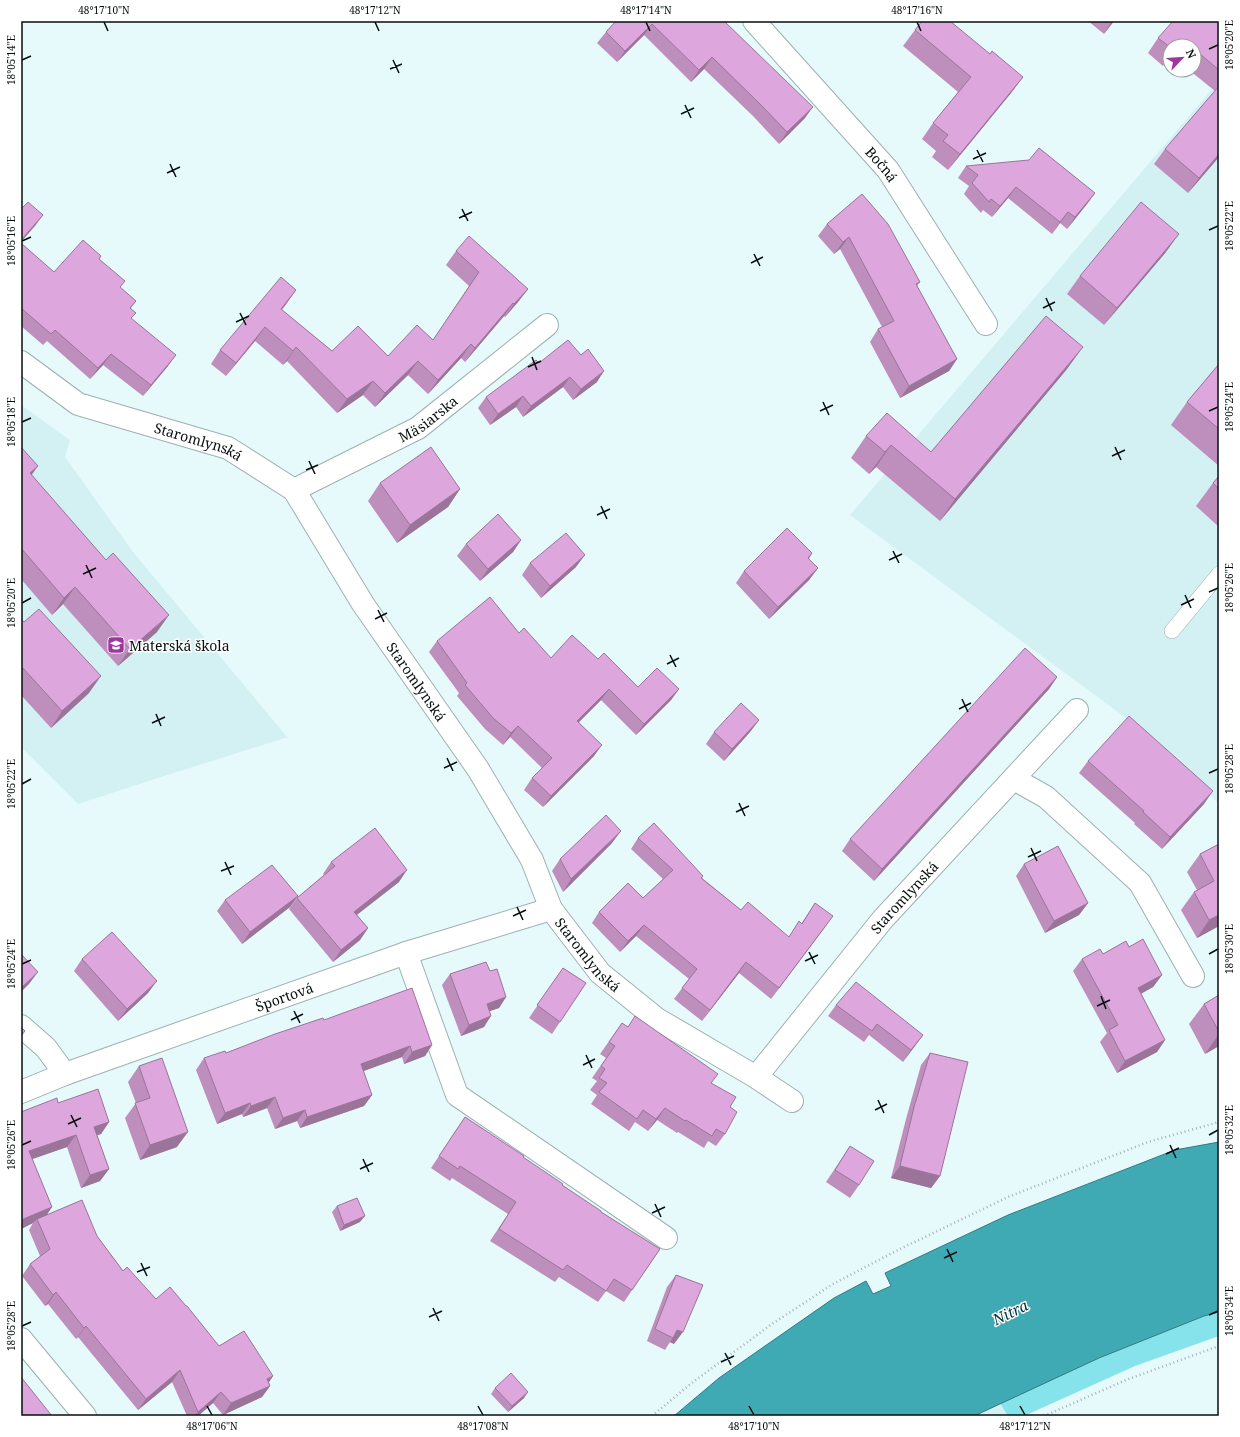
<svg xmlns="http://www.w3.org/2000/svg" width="1240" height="1437" font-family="'Noto Serif',serif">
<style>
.built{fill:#d3f0f3}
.green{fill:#86e2eb}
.water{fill:#40aab4;stroke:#2f7b82}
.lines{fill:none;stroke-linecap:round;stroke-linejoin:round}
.service-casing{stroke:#9db0b2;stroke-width:16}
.minor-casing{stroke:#9db0b2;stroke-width:24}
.path{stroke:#a3b3b5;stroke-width:2.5;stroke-dasharray:1 3;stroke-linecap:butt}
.service{stroke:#fff;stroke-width:15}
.minor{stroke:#fff;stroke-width:22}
.wall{fill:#be8fbd}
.shaded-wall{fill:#9b749a}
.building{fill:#dda6dc;stroke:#9b749a}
.ticks{fill:none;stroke:#070e0e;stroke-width:1.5}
.labels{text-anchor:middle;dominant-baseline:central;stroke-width:3;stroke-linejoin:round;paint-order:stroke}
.street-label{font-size:14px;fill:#070e0e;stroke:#fff}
.poi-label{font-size:14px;fill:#070e0e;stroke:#fff;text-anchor:start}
.water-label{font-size:15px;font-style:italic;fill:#003236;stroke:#fff}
.neatline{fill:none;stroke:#070e0e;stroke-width:1.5}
.ticks-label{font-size:10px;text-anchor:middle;fill:#070e0e}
</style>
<rect width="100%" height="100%" fill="#e6fafc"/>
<path class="built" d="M 1219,81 L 1219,804 L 1137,726 L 850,515 Z
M 21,405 L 70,440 L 65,457 L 133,552 L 288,738 L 285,738 L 161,777 L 78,804 L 21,747 Z
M 1000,1403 L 1008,1416 L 974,1416 Z"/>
<path class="green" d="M 1219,1312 L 1219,1336 L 1135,1366 L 1024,1416 L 1008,1416 L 1000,1403 L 1099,1358 L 1204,1316 Z"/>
<path class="water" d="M 1219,1142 L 1219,1312 L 1204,1316 L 1099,1358 L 974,1416 L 674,1416 L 719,1378 L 834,1298 L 866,1281 L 873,1294 L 891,1286 L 885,1273 L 1008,1215 L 1175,1150 Z"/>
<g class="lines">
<defs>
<path id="service" d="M 1172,631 L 1219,574"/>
<g id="minor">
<path id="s1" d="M 754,21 L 888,170 L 986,324"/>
<path id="s2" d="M 21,362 L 78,404 L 228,448 L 294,490 L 363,604 L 478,769 L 532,860 L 551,909 L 600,973 L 657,1019 L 756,1077 L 792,1101"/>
<path id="s3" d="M 294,490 L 418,428 L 547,325"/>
<path d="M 1014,779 L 1046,797 L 1140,883 L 1193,976"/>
<path d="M 406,953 L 457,1095 L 666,1238"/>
<path d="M 21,1026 L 46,1048 L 65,1074"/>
<path id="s4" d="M 756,1077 L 883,919 L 1077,710"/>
<path id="s5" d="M 21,1092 L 65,1074 L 406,953 L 551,909"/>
<path d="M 21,1339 L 85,1416"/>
</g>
</defs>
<use href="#service" class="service-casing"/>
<use href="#minor" class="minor-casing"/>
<path class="path" d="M 652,1416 L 693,1382 L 772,1324 L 833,1284 L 898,1250 L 1008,1197 L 1148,1142 L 1219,1122
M 1044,1416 L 1126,1380 L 1219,1346"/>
<use href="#service" class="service"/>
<use href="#minor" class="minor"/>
</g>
<path class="wall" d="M 616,21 L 724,21 L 805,118 L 779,144 L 753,116 L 704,69 L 691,82 L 644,35 L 617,62 L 597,43 L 606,32 Z
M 1088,21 L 1114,21 L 1104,34 Z
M 1219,21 L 1219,157 L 1188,193 L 1154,164 L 1165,149 L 1215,91 L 1189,70 L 1194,70 L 1194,46 L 1170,46 L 1170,58 L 1163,66 L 1148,53 L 1158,38 Z
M 915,30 L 990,54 L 1023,77 L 1011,93 L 948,170 L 932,157 L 936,151 L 922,139 L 933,123 L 958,92 L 903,46 Z
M 966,166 L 1095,193 L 1087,204 L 1067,229 L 1060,223 L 1052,234 L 1008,198 L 992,217 L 983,210 L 981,213 L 964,194 L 969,186 L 958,178 Z
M 862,194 L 920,282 L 917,286 L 957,359 L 949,371 L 900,398 L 870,342 L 878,329 L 882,327 L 840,249 L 834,254 L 818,236 L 827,224 Z
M 21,243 L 54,272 L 101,256 L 99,259 L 120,288 L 136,301 L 131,308 L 132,319 L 168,366 L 143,396 L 103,365 L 90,379 L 47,341 L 43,345 L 21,326 Z
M 456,251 L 528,289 L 518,302 L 505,317 L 504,316 L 465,362 L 461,358 L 428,394 L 408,375 L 375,407 L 363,395 L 337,413 L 287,361 L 283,365 L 255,341 L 226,376 L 211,364 L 220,350 L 296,290 L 282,310 L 332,351 L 388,356 L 433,340 L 469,286 L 446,265 Z
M 1166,252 L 1104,325 L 1067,294 L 1080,276 Z
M 539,363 L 597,382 L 573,400 L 563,387 L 523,417 L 516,407 L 490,425 L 478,408 L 486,397 Z
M 1219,364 L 1219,466 L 1171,425 L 1187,402 Z
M 1067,369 L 940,521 L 876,467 L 869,474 L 851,458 L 866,436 L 931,452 Z
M 21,447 L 32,475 L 157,632 L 118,666 L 63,604 L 52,615 L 21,579 Z
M 1219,476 L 1219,527 L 1196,506 L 1213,483 Z
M 380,483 L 460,489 L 448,507 L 397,543 L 368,501 Z
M 521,540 L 513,552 L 480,581 L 457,556 L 466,544 Z
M 812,553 L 809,559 L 818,568 L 809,580 L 769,619 L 736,583 L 744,571 Z
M 530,563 L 576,567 L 541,598 L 522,575 Z
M 21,619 L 89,693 L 51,728 L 21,695 Z
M 519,633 L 551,658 L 598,659 L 638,687 L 679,689 L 671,700 L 636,735 L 601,700 L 579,722 L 594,756 L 543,807 L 524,790 L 532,778 L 542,768 L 510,737 L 503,745 L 485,729 L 457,696 L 459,693 L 429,652 L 437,641 Z
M 1057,677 L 1049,689 L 874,881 L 842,851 L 850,839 Z
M 759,720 L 750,732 L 724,761 L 706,744 L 714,732 Z
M 1088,761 L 1204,804 L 1162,849 L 1134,824 L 1135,823 L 1079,773 Z
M 638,838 L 703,876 L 702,878 L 741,910 L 788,937 L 801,924 L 815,903 L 825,927 L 771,999 L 739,973 L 702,1021 L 674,999 L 689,979 L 636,936 L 620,952 L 592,923 L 599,912 L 643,898 L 663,879 L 631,849 Z
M 612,843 L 563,892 L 552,871 L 560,859 Z
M 1219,844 L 1219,926 L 1197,938 L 1181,910 L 1194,892 L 1197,890 L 1187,872 L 1200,854 Z
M 331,862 L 399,882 L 357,915 L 368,928 L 360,940 L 333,962 L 289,909 L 297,898 L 324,875 L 323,874 Z
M 1024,864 L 1088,903 L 1079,915 L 1045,933 L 1016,876 Z
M 298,896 L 290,907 L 242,944 L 217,911 L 225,900 Z
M 1129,947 L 1162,975 L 1153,987 L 1141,994 L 1165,1040 L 1157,1052 L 1117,1073 L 1100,1042 L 1107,1033 L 1073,971 L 1082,959 Z
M 82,959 L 148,993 L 118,1021 L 74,971 Z
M 563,968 L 586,983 L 552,1034 L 529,1018 Z
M 490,971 L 506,997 L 499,1008 L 489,1011 L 484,1027 L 461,1036 L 442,985 L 450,974 Z
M 1219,995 L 1219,1046 L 1205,1054 L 1189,1024 L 1204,1004 Z
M 836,1005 L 923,1035 L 903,1062 L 869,1035 L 864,1042 L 828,1016 Z
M 324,1020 L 432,1045 L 425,1056 L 404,1064 L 402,1057 L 363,1071 L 372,1095 L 364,1106 L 300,1128 L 297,1121 L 275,1129 L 267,1108 L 243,1117 L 242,1114 L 217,1124 L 196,1070 L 204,1058 L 226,1053 Z
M 622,1023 L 711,1083 L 730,1107 L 725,1134 L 716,1146 L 708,1141 L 704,1148 L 678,1132 L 677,1133 L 657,1120 L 648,1131 L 635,1122 L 629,1131 L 591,1104 L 597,1095 L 590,1090 L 597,1081 L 592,1078 L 606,1058 L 600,1054 Z
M 930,1053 L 940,1176 L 931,1188 L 891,1178 L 906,1119 L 921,1065 Z
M 139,1066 L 177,1147 L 140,1160 L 125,1118 L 136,1103 L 128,1082 Z
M 58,1103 L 109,1122 L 101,1134 L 97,1135 L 109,1169 L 100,1181 L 81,1188 L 67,1147 L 32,1159 L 52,1207 L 47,1214 L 97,1236 L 123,1271 L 156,1299 L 219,1346 L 273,1376 L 269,1382 L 270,1386 L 262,1397 L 223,1415 L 213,1403 L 198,1416 L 187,1416 L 172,1382 L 138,1410 L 78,1337 L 76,1339 L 48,1304 L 45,1306 L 22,1276 L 30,1264 L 40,1256 L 29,1230 L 33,1223 L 21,1229 L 21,1112 Z
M 465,1117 L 601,1212 L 660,1249 L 624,1302 L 606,1291 L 598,1302 L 559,1277 L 555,1282 L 490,1241 L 508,1214 L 452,1178 L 450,1181 L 431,1168 Z
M 850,1146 L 859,1185 L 850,1198 L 826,1182 Z
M 337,1206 L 360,1222 L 340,1231 L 332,1212 Z
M 676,1275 L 674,1344 L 670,1342 L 665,1350 L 647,1341 L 667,1287 Z
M 495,1388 L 524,1398 L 508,1412 L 491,1394 Z"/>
<path class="shaded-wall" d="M 1112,21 L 1114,21 L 1104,34 Z
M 652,24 L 644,35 L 617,62 L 625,51 Z
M 712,57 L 704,69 L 691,82 L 699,70 Z
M 1023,77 L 1011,93 L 948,170 L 960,154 Z
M 813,107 L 805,118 L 779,144 L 787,132 Z
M 1219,154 L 1219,157 L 1188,193 L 1199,178 Z
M 1016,187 L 1008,198 L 992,217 L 1000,206 Z
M 1095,193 L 1087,204 L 1067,229 L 1075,217 Z
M 1068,212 L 1052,234 L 1060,222 Z
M 43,215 L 35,226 L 21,242 L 21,240 Z
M 1179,234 L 1166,252 L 1104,325 L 1117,308 Z
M 849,237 L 840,249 L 834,254 L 843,242 Z
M 528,289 L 518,302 L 505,317 L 514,304 Z
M 296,290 L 286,304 L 271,322 L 281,309 Z
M 513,303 L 504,316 L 465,362 L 475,348 Z
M 265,327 L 255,341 L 226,376 L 236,363 Z
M 471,344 L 461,358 L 428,394 L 438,380 Z
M 296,347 L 287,361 L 283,365 L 293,351 Z
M 1083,347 L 1067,369 L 940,521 L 955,499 Z
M 111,354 L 103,365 L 90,379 L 98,368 Z
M 176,355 L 168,366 L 143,396 L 151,385 Z
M 957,359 L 949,371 L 900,398 L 909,386 Z
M 418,361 L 408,375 L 375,407 L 385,393 Z
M 604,371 L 597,382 L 573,400 L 581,389 Z
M 570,377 L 563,387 L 523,417 L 531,406 Z
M 373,381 L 363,395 L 337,413 L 347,399 Z
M 523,396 L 516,407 L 490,425 L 498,414 Z
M 891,445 L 876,467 L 869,474 L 885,452 Z
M 38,466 L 26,483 L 30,473 Z
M 460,489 L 448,507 L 397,543 L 410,525 Z
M 521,540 L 513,552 L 480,581 L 488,569 Z
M 585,555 L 576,567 L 541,598 L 550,586 Z
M 818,568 L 809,580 L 769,619 L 778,607 Z
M 75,587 L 63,604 L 52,615 L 64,598 Z
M 169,615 L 157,632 L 118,666 L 130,649 Z
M 101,676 L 89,693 L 51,728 L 62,711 Z
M 1057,677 L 1049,689 L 874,881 L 882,869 Z
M 609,689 L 601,700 L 569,732 L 577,721 Z
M 679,689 L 671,700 L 636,735 L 644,724 Z
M 759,720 L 750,732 L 724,761 L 732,749 Z
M 518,726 L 510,737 L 503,745 L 511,733 Z
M 602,745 L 594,756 L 543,807 L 551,796 Z
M 1213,791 L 1204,804 L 1162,849 L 1170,837 Z
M 621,831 L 612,843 L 563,892 L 571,879 Z
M 407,870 L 399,882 L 346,923 L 354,912 Z
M 298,896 L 290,907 L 242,944 L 250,932 Z
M 1088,903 L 1079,915 L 1045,933 L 1054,921 Z
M 1219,915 L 1219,926 L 1197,938 L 1209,920 Z
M 833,916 L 825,927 L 771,999 L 779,988 Z
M 644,925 L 636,936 L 620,952 L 628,941 Z
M 368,928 L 360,940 L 333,962 L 341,950 Z
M 746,962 L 739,973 L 702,1021 L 710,1010 Z
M 38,972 L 29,984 L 21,992 L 21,988 Z
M 1162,975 L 1153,987 L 1129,1000 L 1138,988 Z
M 157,981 L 148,993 L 118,1021 L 127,1009 Z
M 506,997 L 499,1008 L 479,1015 L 487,1004 Z
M 491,1016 L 484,1027 L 461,1036 L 469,1025 Z
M 1219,1034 L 1219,1046 L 1205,1054 Z
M 923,1035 L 915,1046 L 903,1062 L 911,1050 Z
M 1165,1040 L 1157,1052 L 1117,1073 L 1125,1061 Z
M 432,1045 L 425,1056 L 404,1064 L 412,1052 Z
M 410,1046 L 402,1057 L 353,1075 L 361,1064 Z
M 372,1095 L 364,1106 L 300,1128 L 307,1117 Z
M 275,1097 L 267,1108 L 243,1117 L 251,1106 Z
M 250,1103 L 242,1114 L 217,1124 L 225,1113 Z
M 665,1108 L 657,1120 L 648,1131 L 656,1119 Z
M 305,1110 L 297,1121 L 275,1129 L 283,1118 Z
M 109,1122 L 101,1134 L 86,1139 L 94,1127 Z
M 188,1132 L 177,1147 L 140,1160 L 150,1145 Z
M 76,1135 L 67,1147 L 21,1163 L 29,1151 Z
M 900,1166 L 940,1176 L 931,1188 L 891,1178 Z
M 109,1169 L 100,1181 L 81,1188 L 90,1175 Z
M 52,1207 L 44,1219 L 37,1219 L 33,1223 L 21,1229 L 21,1220 Z
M 365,1216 L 360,1222 L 340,1231 L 344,1225 Z
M 56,1292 L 48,1304 L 45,1306 L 53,1295 Z
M 86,1326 L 78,1337 L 76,1339 L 84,1328 Z
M 677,1330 L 683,1332 L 674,1344 L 670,1342 L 673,1338 Z
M 180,1370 L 172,1382 L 138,1410 L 146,1399 Z
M 273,1376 L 265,1388 L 267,1379 Z
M 270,1386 L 262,1397 L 223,1415 L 231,1403 Z
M 221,1392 L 213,1403 L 198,1416 L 195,1416 L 198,1412 Z
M 528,1392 L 524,1398 L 508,1412 L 512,1406 Z"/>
<path class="building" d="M 616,21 L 724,21 L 813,107 L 787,132 L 761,105 L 712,57 L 699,70 L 652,24 L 625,51 L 606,32 Z
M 922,21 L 950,21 L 990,54 L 992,51 L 1023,77 L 960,154 L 943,141 L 948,135 L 933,123 L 971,77 L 915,30 Z
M 1173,21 L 1219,21 L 1219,70 L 1194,49 L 1194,46 L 1190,46 L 1183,40 L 1178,46 L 1170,46 L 1170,47 L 1158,38 Z
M 1219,86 L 1219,154 L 1199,178 L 1165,149 Z
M 1039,148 L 1095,193 L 1075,217 L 1068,212 L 1060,222 L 1016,187 L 1000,206 L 991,199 L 989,202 L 972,183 L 978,175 L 966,166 L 1029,160 Z
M 862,194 L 888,224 L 920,282 L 916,284 L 957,359 L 909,386 L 878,329 L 894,321 L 849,237 L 843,242 L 827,224 Z
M 28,202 L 43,215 L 21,240 L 21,209 Z
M 1141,202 L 1179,234 L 1117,308 L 1080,276 Z
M 469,236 L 528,289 L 514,304 L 513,303 L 475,348 L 471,344 L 438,380 L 418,361 L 385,393 L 373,381 L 347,399 L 296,347 L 293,351 L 265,327 L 236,363 L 220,350 L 281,277 L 296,290 L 281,309 L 332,351 L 358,326 L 388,356 L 417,325 L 433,340 L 479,272 L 456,251 Z
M 83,240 L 101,256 L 99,259 L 125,281 L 120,287 L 136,301 L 130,308 L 136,313 L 131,318 L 176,355 L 151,385 L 111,354 L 98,368 L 55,330 L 51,334 L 21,308 L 21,243 L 54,272 Z
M 1046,316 L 1083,347 L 955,499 L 891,445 L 885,452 L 866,436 L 887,413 L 931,452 Z
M 568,340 L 581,355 L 588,349 L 604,371 L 581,389 L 570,377 L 531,406 L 523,396 L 498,414 L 486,397 L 536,360 L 539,363 Z
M 1219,364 L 1219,429 L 1187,402 Z
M 21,447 L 38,466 L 30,473 L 106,560 L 113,553 L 169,615 L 130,649 L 75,587 L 64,598 L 21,548 Z
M 431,447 L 460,489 L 410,525 L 380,483 Z
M 1219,476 L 1219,489 L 1213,483 Z
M 498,514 L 521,540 L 488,569 L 466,544 Z
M 787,528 L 812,553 L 808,558 L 818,568 L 778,607 L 744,571 Z
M 566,533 L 585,555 L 550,586 L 530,563 Z
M 490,597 L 519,633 L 524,628 L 551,658 L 572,635 L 598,659 L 604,653 L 638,687 L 657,668 L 679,689 L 644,724 L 609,689 L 577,721 L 602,745 L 551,796 L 532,778 L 552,758 L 518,726 L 511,733 L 493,718 L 465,685 L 467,683 L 437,641 Z
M 39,609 L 101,676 L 62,711 L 21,666 L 21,619 L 24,622 Z
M 1025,648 L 1057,677 L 882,869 L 850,839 Z
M 741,703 L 759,720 L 732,749 L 714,732 Z
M 1129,716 L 1213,791 L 1170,837 L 1143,812 L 1144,811 L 1088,761 Z
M 606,815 L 621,831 L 571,879 L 560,859 Z
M 654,823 L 703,876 L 701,878 L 741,910 L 748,902 L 789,937 L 799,921 L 802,924 L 815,903 L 833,916 L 779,988 L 746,962 L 710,1010 L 682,988 L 697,969 L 644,925 L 628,941 L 599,912 L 628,883 L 643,898 L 673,870 L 638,838 Z
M 375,828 L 407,870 L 354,912 L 368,928 L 341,950 L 297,898 L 335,866 L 331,862 Z
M 1219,844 L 1219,915 L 1209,920 L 1194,892 L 1214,881 L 1200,854 Z
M 1058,846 L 1088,903 L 1054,921 L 1024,864 Z
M 272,865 L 298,896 L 250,932 L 225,900 Z
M 112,932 L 157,981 L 127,1009 L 82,959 Z
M 1143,939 L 1162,975 L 1138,988 L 1165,1040 L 1125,1061 L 1109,1030 L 1118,1025 L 1082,959 L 1100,949 L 1103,954 L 1126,941 L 1129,947 Z
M 21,954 L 38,972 L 21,988 Z
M 486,962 L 490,971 L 497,969 L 506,997 L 487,1004 L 491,1016 L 469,1025 L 450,974 Z
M 563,968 L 586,983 L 560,1022 L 537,1005 Z
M 856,982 L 923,1035 L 911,1050 L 877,1024 L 872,1031 L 836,1005 Z
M 412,988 L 432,1045 L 412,1052 L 410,1046 L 361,1064 L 372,1095 L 307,1117 L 305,1110 L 283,1118 L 275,1097 L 251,1106 L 250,1103 L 225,1113 L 204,1058 L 225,1051 L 226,1053 L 275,1034 L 323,1018 L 324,1020 Z
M 1219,995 L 1219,1032 L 1204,1004 Z
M 635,1016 L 718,1074 L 711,1083 L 736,1097 L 730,1107 L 737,1112 L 725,1134 L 716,1129 L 712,1136 L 686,1120 L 685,1121 L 665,1108 L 656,1119 L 643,1110 L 637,1119 L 599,1092 L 607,1083 L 599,1078 L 605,1069 L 601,1066 L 615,1046 L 609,1042 L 622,1023 L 628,1027 Z
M 21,1027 L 25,1031 L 21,1036 Z
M 930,1053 L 968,1062 L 940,1176 L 900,1166 L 914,1107 Z
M 162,1058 L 188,1132 L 150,1145 L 135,1103 L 150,1098 L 139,1066 Z
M 98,1089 L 109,1122 L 94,1127 L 109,1169 L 90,1175 L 76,1135 L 29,1151 L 52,1207 L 21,1220 L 21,1112 L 57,1098 L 58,1103 Z
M 465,1117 L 524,1156 L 523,1157 L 563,1184 L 562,1185 L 601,1211 L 601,1212 L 660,1249 L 632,1290 L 614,1279 L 606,1291 L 567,1265 L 563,1270 L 499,1229 L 516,1202 L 460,1166 L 458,1169 L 439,1156 Z
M 850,1146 L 874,1161 L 859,1185 L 835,1170 Z
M 357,1198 L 365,1216 L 344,1225 L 337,1206 Z
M 82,1200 L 97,1236 L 123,1271 L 127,1267 L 156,1299 L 170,1287 L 186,1306 L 187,1306 L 219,1346 L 244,1331 L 273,1376 L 267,1379 L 270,1386 L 231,1403 L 221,1392 L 198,1412 L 180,1370 L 146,1399 L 86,1326 L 84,1328 L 56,1292 L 53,1295 L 30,1264 L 50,1249 L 37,1219 Z
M 676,1275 L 703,1285 L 683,1332 L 677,1330 L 673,1338 L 655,1329 Z
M 511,1373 L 528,1392 L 512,1406 L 495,1388 Z
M 21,1377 L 52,1416 L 21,1416 Z"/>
<path class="ticks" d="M 104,22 L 108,31M 375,22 L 379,31M 646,22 L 650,31M 917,22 L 921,31M 1209,49 L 1218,45M 22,60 L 31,56M 393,60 L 399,73M 390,69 L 402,64M 685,105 L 691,118M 681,114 L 694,108M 977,150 L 983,162M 973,159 L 986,153M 170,164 L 176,177M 167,173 L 180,167M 462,209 L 468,221M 459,218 L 472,212M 1209,230 L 1218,226M 22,241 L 31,237M 754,254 L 760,266M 751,263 L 763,257M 1046,298 L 1052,311M 1043,308 L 1055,302M 240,313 L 246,325M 236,322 L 249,316M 532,357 L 537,370M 528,367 L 541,361M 823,402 L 829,415M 820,411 L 833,405M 1209,411 L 1218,407M 22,422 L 31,418M 1115,447 L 1121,460M 1112,456 L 1125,450M 309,461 L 315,474M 306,470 L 318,465M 601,506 L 607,519M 597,515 L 610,509M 893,551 L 899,563M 889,560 L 902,554M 86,565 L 92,578M 83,574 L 96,568M 1209,592 L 1218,588M 1185,595 L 1191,608M 22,603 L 31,598M 1181,605 L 1194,599M 378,610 L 384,622M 375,619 L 387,613M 670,655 L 676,667M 667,664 L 679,658M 962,699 L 968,712M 959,709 L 971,703M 156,714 L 161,726M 152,723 L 165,717M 447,758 L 453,771M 444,768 L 457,762M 1209,773 L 1218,769M 22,784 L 31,779M 739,803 L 745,816M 736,812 L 749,806M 1031,848 L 1037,861M 1028,857 L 1041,851M 225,862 L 231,875M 221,871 L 234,866M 517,907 L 523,920M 513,916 L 526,910M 809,952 L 815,964M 1209,954 L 1218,949M 805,961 L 818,955M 22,964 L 31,960M 1101,996 L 1106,1009M 1097,1006 L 1110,1000M 294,1011 L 300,1023M 291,1020 L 303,1014M 586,1055 L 592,1068M 583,1065 L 595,1059M 878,1100 L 884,1113M 875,1110 L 887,1104M 71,1115 L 77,1127M 68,1124 L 81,1118M 1209,1135 L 1218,1130M 22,1145 L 31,1141M 1170,1145 L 1176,1158M 1166,1154 L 1179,1148M 363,1159 L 369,1172M 360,1169 L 373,1163M 655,1204 L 661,1217M 652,1213 L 665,1207M 947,1249 L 953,1262M 944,1258 L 957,1252M 141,1263 L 147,1276M 137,1272 L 150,1267M 433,1308 L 439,1321M 1209,1315 L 1218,1311M 429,1317 L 442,1311M 22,1326 L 31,1322M 725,1353 L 731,1365M 721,1362 L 734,1356M 207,1406 L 212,1415M 478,1406 L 483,1415M 749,1406 L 754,1415M 1020,1406 L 1025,1415"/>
<defs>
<symbol id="school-square" viewBox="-11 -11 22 22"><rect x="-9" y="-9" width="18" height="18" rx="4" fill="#9c379d" stroke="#fff"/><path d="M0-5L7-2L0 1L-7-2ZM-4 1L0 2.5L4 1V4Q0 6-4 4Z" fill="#fff"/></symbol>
</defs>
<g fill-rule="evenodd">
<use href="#school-square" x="106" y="635" width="20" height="20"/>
</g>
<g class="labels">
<g class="street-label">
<text stroke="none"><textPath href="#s1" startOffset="192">Bočná</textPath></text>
<text stroke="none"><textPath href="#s3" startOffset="152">Mäsiarska</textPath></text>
<text stroke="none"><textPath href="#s2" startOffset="197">Staromlynská</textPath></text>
<text stroke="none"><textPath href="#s2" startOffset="533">Staromlynská</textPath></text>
<text stroke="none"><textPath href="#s4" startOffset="233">Staromlynská</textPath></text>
<text stroke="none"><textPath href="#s2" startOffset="857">Staromlynská</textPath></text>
<text stroke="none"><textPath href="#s5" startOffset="280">Športová</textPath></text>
</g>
<g class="poi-label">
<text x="129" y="645">Materská škola</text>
</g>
<g class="water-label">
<text transform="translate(1010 1312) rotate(-26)">Nitra</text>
</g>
</g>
<rect width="1240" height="1437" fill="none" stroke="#ffffff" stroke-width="44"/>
<g transform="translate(1182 58) rotate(65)"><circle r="19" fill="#ffffff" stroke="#9c9f9f"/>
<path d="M0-3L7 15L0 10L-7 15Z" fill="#9c379d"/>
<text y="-6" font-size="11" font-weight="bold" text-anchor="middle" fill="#070e0e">N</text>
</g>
<rect x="22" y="22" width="1196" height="1393" class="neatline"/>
<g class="ticks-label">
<text x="104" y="14">48°17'10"N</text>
<text x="375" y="14">48°17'12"N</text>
<text x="646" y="14">48°17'14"N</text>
<text x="917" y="14">48°17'16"N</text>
<text transform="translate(1229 45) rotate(-90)" y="4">18°05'20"E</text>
<text transform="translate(11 60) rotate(-90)" y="4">18°05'14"E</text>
<text transform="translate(1229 226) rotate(-90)" y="4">18°05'22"E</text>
<text transform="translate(11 241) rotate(-90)" y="4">18°05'16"E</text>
<text transform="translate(1229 407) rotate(-90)" y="4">18°05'24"E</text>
<text transform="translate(11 422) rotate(-90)" y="4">18°05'18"E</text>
<text transform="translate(1229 588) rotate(-90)" y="4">18°05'26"E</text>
<text transform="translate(11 603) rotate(-90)" y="4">18°05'20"E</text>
<text transform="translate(1229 769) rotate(-90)" y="4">18°05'28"E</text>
<text transform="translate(11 784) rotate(-90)" y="4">18°05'22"E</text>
<text transform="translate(1229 949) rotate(-90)" y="4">18°05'30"E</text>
<text transform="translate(11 964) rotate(-90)" y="4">18°05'24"E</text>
<text transform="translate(1229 1130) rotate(-90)" y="4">18°05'32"E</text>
<text transform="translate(11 1145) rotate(-90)" y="4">18°05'26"E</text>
<text transform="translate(1229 1311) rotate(-90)" y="4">18°05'34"E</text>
<text transform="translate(11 1326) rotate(-90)" y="4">18°05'28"E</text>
<text x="212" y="1430">48°17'06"N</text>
<text x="483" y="1430">48°17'08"N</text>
<text x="754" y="1430">48°17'10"N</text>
<text x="1025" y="1430">48°17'12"N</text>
</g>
</svg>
